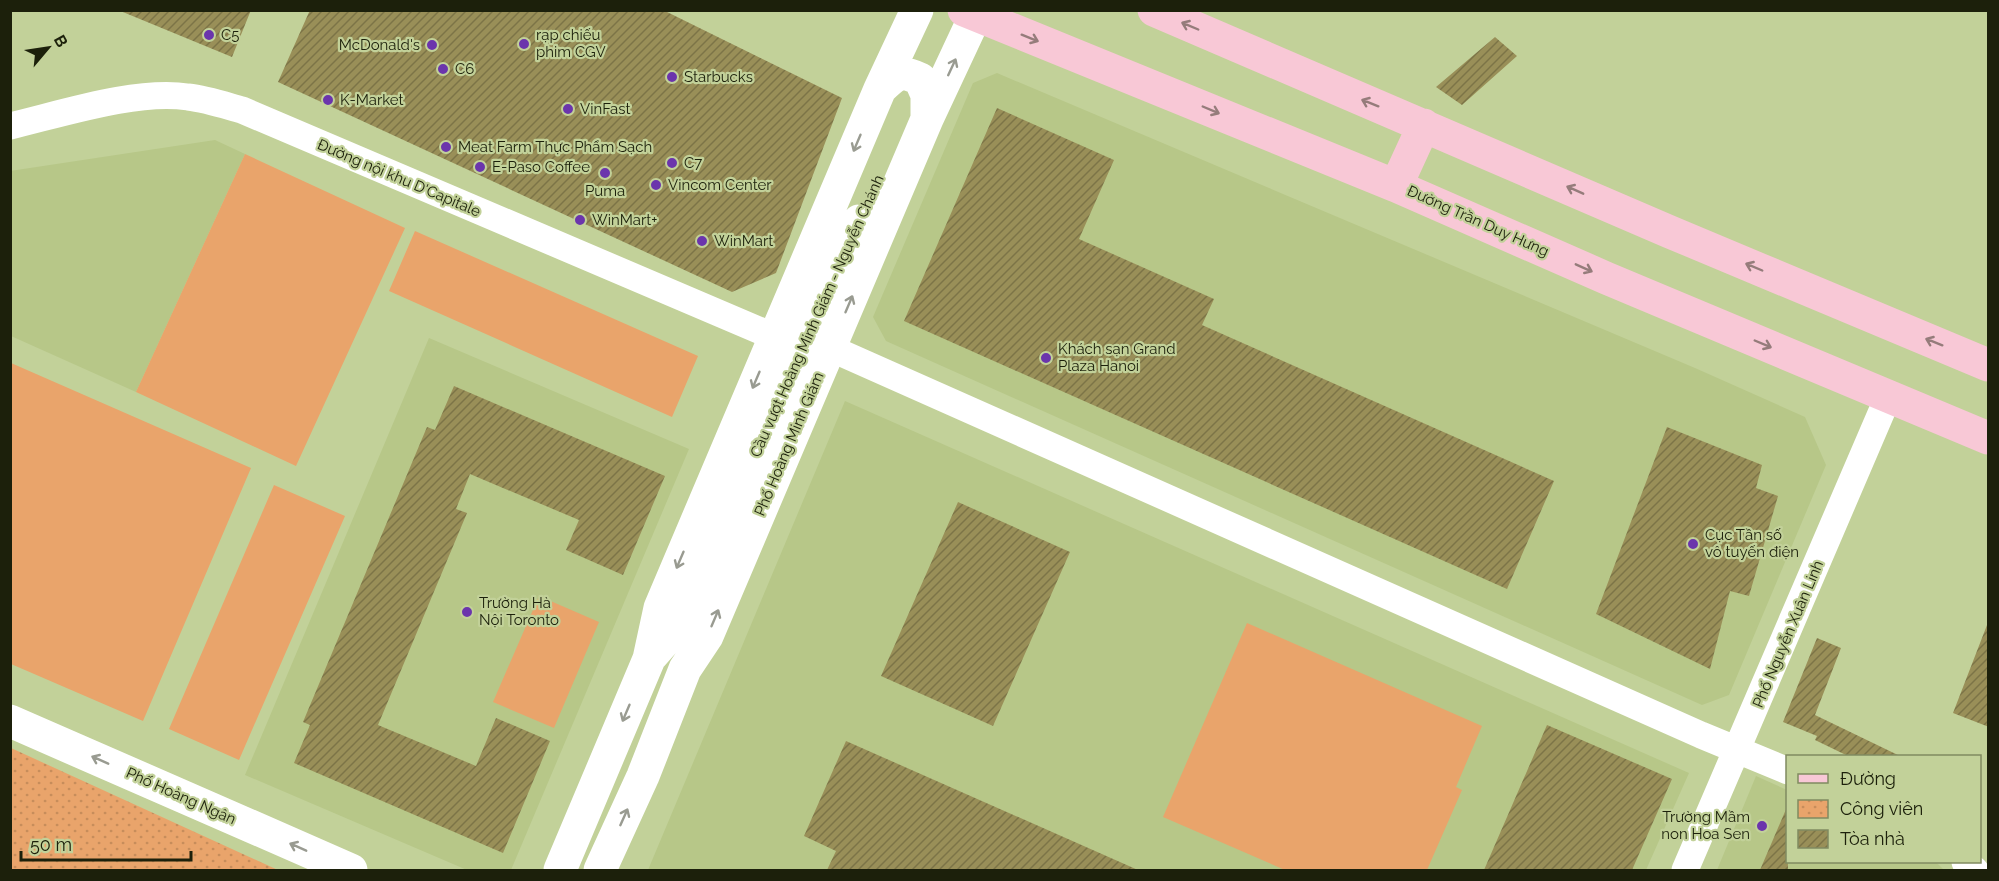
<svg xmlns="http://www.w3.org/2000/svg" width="1999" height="881" font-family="Raleway,sans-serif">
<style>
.built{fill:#b7c788}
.green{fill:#e9a46b}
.park{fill:url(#park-dots)}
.building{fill:url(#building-hatch)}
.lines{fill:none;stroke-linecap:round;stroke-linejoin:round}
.minor{stroke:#fff;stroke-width:27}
.tertiary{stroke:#fff;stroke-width:33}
.primary{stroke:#f8c8d6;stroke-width:33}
.oneway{stroke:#957c7b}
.oneway2{stroke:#999b91}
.poi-dot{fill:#6b35ac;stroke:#c2d199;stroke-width:2}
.labels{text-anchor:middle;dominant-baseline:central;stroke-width:4.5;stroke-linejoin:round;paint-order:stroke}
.poi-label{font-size:15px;fill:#1c200b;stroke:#c2d199;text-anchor:start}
.street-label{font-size:15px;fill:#1c200b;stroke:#c2d199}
</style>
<defs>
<pattern id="park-dots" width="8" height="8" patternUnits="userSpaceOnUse" patternTransform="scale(1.5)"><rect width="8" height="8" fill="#e9a46b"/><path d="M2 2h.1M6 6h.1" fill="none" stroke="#c78d5b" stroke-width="1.8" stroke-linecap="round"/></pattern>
<pattern id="building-hatch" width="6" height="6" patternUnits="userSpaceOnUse" patternTransform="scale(1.5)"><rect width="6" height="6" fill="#998f58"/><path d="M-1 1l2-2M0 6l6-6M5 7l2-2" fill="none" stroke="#7c7447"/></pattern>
</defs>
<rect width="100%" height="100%" fill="#c2d199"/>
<path class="built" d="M 997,73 L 1695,368 L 1805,417 L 1826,465 L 1729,695 L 1702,705 L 886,341 L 873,317 L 973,83 Z
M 215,140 L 245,154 L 136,392 L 11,336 L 10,171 Z
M 429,338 L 689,449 L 511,870 L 467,870 L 245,775 Z
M 845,401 L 1689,773 L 1646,870 L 648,870 Z
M 1756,776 L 1787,790 L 1788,862 L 1936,862 L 1944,870 L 1717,870 Z"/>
<path class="green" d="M 245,154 L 405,228 L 296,466 L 136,392 Z
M 415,231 L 698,356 L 672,417 L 389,291 Z
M 11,363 L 251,468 L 143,721 L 11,664 Z
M 274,485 L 345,516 L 239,760 L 169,729 Z
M 539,596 L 599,622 L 554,728 L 493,702 Z
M 1247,623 L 1482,726 L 1456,787 L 1462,790 L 1427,870 L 1285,870 L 1163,817 Z"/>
<path class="park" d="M 11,748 L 278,870 L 11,870 Z"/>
<path class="building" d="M 118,10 L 251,10 L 232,57 Z
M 310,10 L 663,10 L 842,98 L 776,273 L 732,292 L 278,82 Z
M 1495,37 L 1517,56 L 1462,105 L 1436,87 Z
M 997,108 L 1114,160 L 1079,239 L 1214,299 L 1202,325 L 1554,481 L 1507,589 L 904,321 Z
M 454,386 L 665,476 L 623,575 L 566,550 L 579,520 L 470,474 L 456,509 L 467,513 L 378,725 L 476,766 L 496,718 L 550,741 L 503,853 L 294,763 L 310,725 L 303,722 L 427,427 L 435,430 Z
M 1667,427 L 1762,465 L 1756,488 L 1778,496 L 1749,596 L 1730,591 L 1710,669 L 1596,614 Z
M 958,502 L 1070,552 L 993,726 L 881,676 Z
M 1987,625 L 1989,625 L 1989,727 L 1953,713 Z
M 1817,638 L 1841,648 L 1815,715 L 1900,756 L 1848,756 L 1815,740 L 1817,736 L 1783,722 Z
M 1547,725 L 1672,779 L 1632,870 L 1484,870 Z
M 846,741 L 1138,870 L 827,870 L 836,851 L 804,836 Z
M 1787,807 L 1788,870 L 1760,870 Z"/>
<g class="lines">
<path class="minor" d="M 10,126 C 61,114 137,89 188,97 C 206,99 224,105 242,110 L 775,337
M 830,348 L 1701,735 L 1788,771
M 1965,862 L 1975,870
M 1685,870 L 1888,397"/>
<path class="tertiary" d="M 880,89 C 896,74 900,69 920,79 L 927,95 L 927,119
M 652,655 L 681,622 L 859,221
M 10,721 L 351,870
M 560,870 L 649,659 L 660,608 L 880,89 L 917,10
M 600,870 L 643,776 L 685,669 L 707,636 L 927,119 L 978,10"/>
<path class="primary" d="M 964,10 L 1396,186 L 1606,278 L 1988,438
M 1154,10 L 1670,232 L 1988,365
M 1396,186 L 1424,125"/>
</g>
<defs><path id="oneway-shaft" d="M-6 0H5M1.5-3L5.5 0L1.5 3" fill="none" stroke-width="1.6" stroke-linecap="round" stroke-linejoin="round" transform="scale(1.5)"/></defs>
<g class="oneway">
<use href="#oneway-shaft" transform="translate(1190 26) rotate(-157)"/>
<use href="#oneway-shaft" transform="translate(1030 38) rotate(22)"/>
<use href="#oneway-shaft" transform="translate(1370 103) rotate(-158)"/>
<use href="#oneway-shaft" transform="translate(1211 110) rotate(23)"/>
<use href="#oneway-shaft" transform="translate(1575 190) rotate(-156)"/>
<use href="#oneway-shaft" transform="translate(1754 267) rotate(-157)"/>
<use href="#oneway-shaft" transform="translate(1584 268) rotate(24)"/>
<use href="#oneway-shaft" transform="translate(1934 342) rotate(-158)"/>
<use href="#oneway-shaft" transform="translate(1763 344) rotate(23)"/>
</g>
<g class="oneway2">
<use href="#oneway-shaft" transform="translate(952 67) rotate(-65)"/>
<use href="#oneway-shaft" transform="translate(857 143) rotate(113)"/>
<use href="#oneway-shaft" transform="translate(849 304) rotate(-67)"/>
<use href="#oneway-shaft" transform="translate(756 380) rotate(113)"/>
<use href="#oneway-shaft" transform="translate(680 560) rotate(113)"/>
<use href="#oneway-shaft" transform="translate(715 618) rotate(-67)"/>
<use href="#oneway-shaft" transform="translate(626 713) rotate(113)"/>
<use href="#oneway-shaft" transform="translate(100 760) rotate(-156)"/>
<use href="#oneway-shaft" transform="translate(624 817) rotate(-66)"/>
<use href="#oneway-shaft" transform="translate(298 847) rotate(-156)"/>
</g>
<g class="poi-dot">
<circle cx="209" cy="35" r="6"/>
<circle cx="524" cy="44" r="6"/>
<circle cx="432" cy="45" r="6"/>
<circle cx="443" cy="69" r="6"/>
<circle cx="672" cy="77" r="6"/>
<circle cx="328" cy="100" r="6"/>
<circle cx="568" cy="109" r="6"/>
<circle cx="446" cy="147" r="6"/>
<circle cx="672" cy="163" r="6"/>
<circle cx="480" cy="167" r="6"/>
<circle cx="605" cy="173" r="6"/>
<circle cx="656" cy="185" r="6"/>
<circle cx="580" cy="220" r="6"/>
<circle cx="702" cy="241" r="6"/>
<circle cx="1046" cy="358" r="6"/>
<circle cx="1693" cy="544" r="6"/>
<circle cx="467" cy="612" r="6"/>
<circle cx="1762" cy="826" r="6"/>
</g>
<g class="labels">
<g class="poi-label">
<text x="221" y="35">C5</text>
<text x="536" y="35">rạp chiếu<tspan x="536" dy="17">phim CGV</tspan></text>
<text x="420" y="45" text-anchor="end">McDonald's</text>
<text x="455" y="69">C6</text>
<text x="684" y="77">Starbucks</text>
<text x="340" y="100">K-Market</text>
<text x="580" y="109">VinFast</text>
<text x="458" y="147">Meat Farm Thực Phẩm Sạch</text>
<text x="684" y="163">C7</text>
<text x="492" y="167">E-Paso Coffee</text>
<text x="668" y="185">Vincom Center</text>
<text x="605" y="191" text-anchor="middle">Puma</text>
<text x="592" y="220">WinMart+</text>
<text x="714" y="241">WinMart</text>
<text x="1058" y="349">Khách sạn Grand<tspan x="1058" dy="17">Plaza Hanoi</tspan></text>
<text x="1705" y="535">Cục Tần số<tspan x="1705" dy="17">vô tuyến điện</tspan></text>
<text x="479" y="603">Trường Hà<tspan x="479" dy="17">Nội Toronto</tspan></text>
<text x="1750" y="817" text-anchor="end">Trường Mầm<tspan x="1750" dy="17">non Hoa Sen</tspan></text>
</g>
<g class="street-label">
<text transform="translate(399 178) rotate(23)">Đường nội khu D'Capitale</text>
<text transform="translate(1478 221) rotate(24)">Đường Trần Duy Hưng</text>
<text transform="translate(817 316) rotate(-66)">Cầu vượt Hoàng Minh Giám - Nguyễn Chánh</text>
<text transform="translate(789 444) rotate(-67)">Phố Hoàng Minh Giám</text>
<text transform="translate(1788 634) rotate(-67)">Phố Nguyễn Xuân Linh</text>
<text transform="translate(181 796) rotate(24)">Phố Hoàng Ngân</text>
</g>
</g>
<rect width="1999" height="881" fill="none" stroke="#1c200b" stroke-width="24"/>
<rect x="1786" y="755" width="195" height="108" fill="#c2d199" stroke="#808a60" stroke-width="1.5"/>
<rect x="1798" y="774" width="30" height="9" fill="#f8c8d6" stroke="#808a60" stroke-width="1.5"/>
<text x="1840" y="785" font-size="18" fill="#1c200b">Đường</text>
<rect x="1798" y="800" width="30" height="18" fill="url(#park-dots)" stroke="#808a60" stroke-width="1.5"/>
<text x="1840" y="815" font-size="18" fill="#1c200b">Công viên</text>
<rect x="1798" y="830" width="30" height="18" fill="url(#building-hatch)" stroke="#808a60" stroke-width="1.5"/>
<text x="1840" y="845" font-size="18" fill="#1c200b">Tòa nhà</text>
<g transform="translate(48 48) rotate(61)" stroke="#c2d199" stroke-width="4.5" paint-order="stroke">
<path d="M0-4.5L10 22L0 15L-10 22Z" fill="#1c200b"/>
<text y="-9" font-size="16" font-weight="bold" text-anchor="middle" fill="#1c200b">B</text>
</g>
<path d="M21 851v9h170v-9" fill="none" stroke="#1c200b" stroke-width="3"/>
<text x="30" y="851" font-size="18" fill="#1c200b" stroke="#c2d199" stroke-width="4.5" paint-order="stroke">50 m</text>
</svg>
